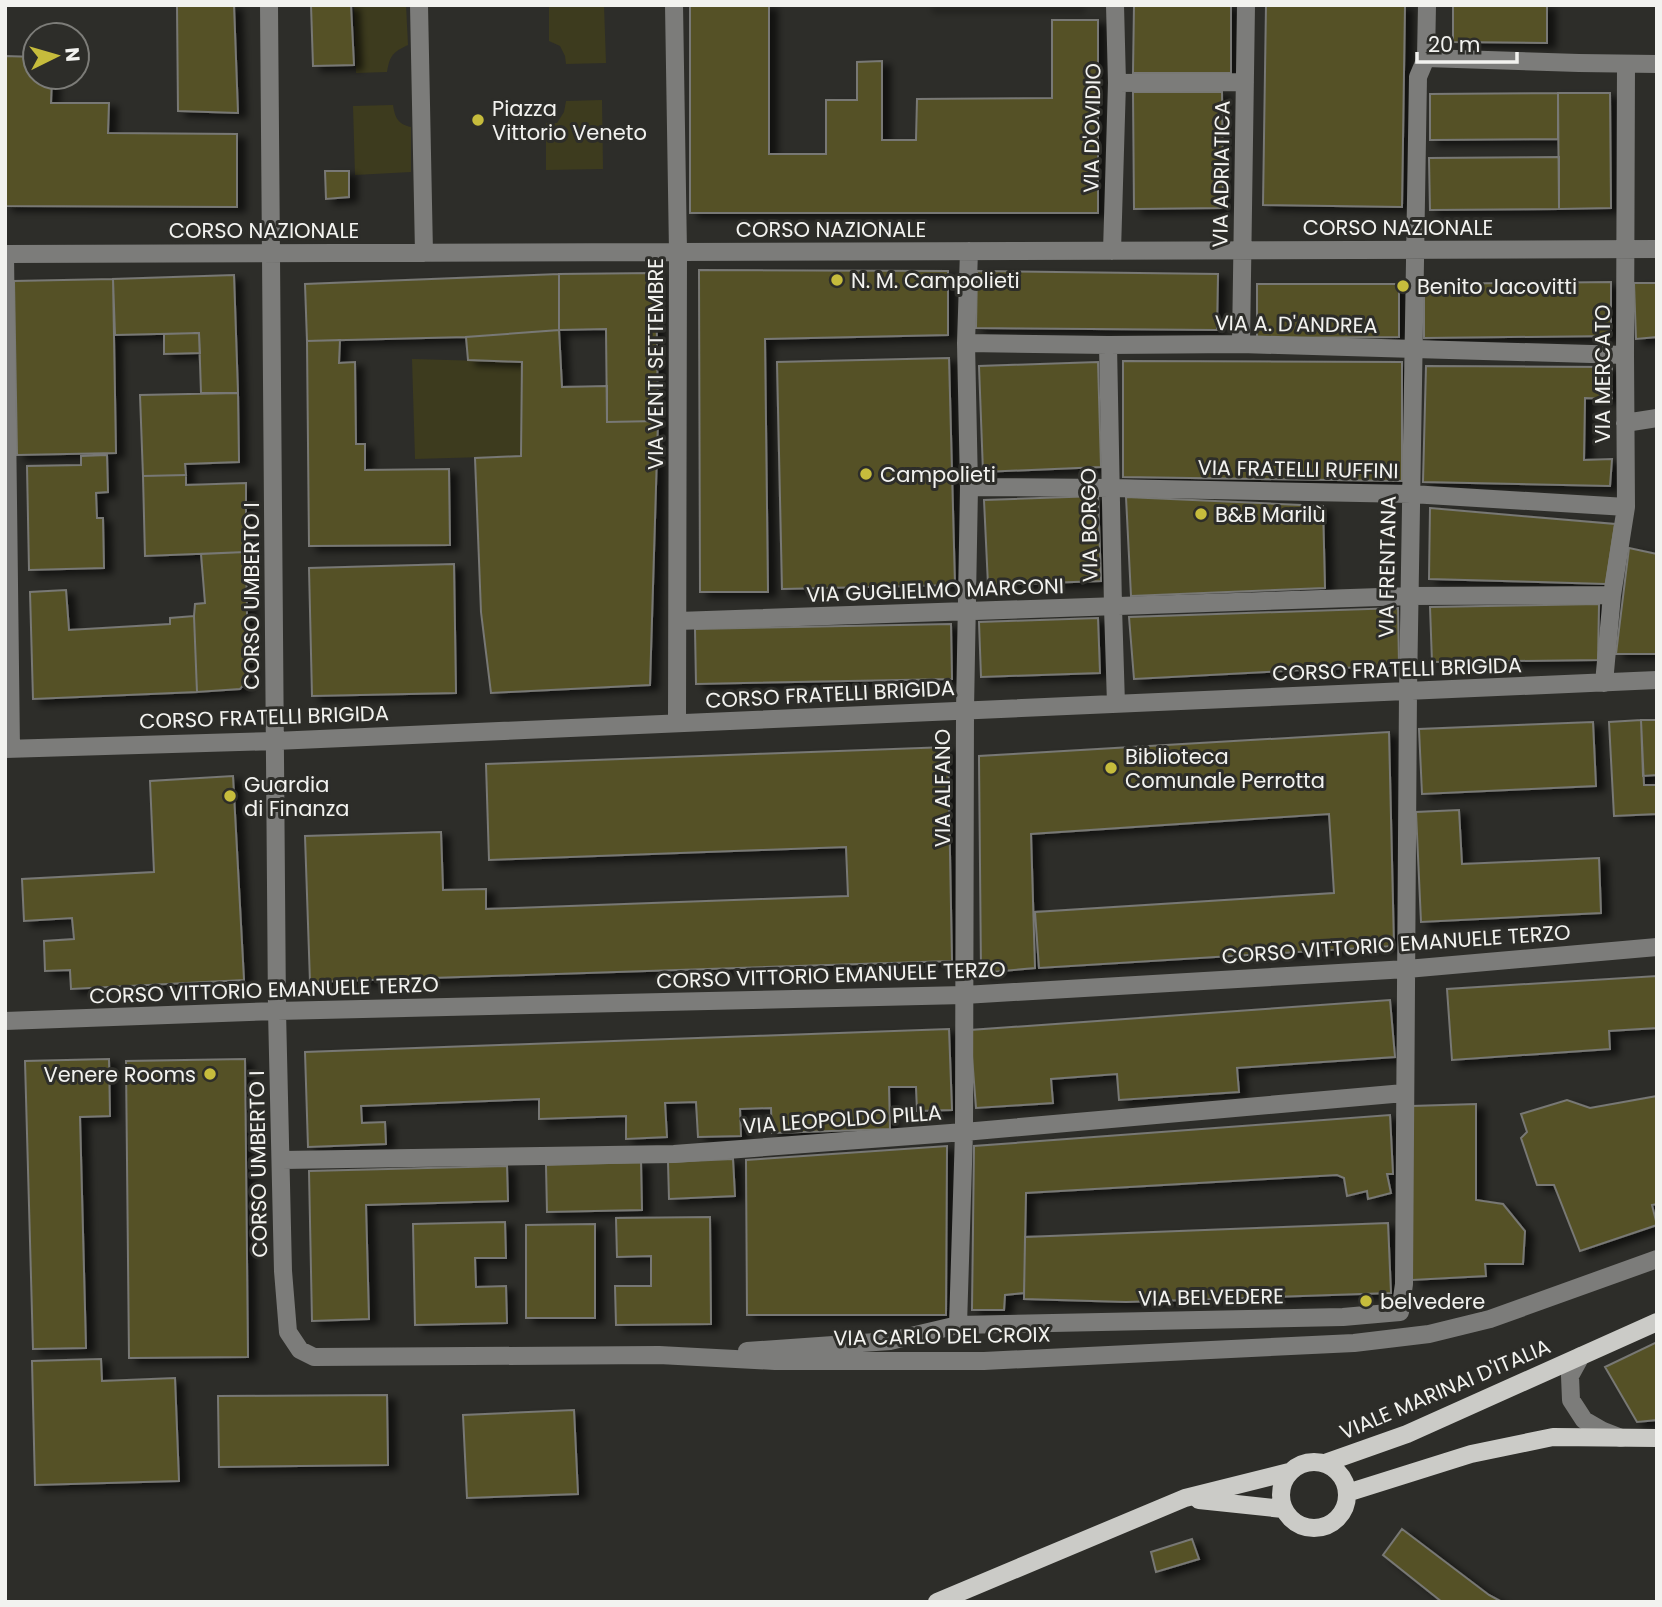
<svg xmlns="http://www.w3.org/2000/svg" width="1662" height="1607" font-family="Poppins,sans-serif">
<style>
.green{fill:#3d3b1e}
.building{fill:#545126;stroke:#787874;stroke-width:2;filter:url(#shadow)}
.lines{fill:none;stroke-linecap:round;stroke-linejoin:round}
.minor{stroke:#7c7c7a;stroke-width:18}
.major{stroke:#cbcbc7;stroke-width:18}
.poi-dot{fill:#c6bc3c;stroke:#2d2d29;stroke-width:2.5}
.labels{text-anchor:middle;dominant-baseline:central;stroke-width:6;stroke-linejoin:round;paint-order:stroke}
.poi-label{font-size:21px;fill:#f2f2ef;stroke:#2d2d29;text-anchor:start}
.street-label{font-size:21px;fill:#f2f2ef;stroke:#2d2d29}
</style>
<defs>
<filter id="shadow"><feDropShadow dx="8" dy="4.5" stdDeviation="3.5" flood-color="#0009"/></filter>
</defs>
<rect width="100%" height="100%" fill="#2d2d29"/>
<path class="green" d="M 354,5 L 406,5 L 408,45 C 393,52 390,55 387,72 L 356,73 Z
M 549,5 L 604,5 L 606,63 L 566,64 L 565,56 L 560,46 L 549,41 Z
M 602,100 L 603,169 L 546,170 L 546,123 L 557,123 L 564,112 L 566,101 Z
M 393,105 C 395,118 398,124 411,127 L 411,172 L 355,175 L 353,106 Z
M 412,359 L 522,362 L 521,456 L 415,459 Z"/>
<path class="building" d="M 177,5 L 234,5 L 238,113 L 178,111 Z
M 311,5 L 351,5 L 354,65 L 313,66 Z
M 690,5 L 769,5 L 769,154 L 826,154 L 826,100 L 857,100 L 857,62 L 882,61 L 882,140 L 916,140 L 917,99 L 1052,98 L 1052,20 L 1098,20 L 1098,213 L 690,213 Z
M 925,5 L 1076,5 L 1076,6 L 925,6 Z
M 1134,5 L 1231,5 L 1231,73 L 1133,73 Z
M 1266,5 L 1405,5 L 1402,207 L 1263,205 Z
M 1453,5 L 1547,5 L 1547,43 L 1453,42 Z
M 5,56 L 35,57 L 35,77 L 52,77 L 51,103 L 109,103 L 108,133 L 237,134 L 237,207 L 5,206 Z
M 1133,92 L 1222,92 L 1223,208 L 1134,209 Z
M 1558,93 L 1558,139 L 1430,140 L 1430,94 Z
M 1558,93 L 1610,93 L 1611,208 L 1559,209 Z
M 1559,157 L 1559,209 L 1430,210 L 1429,158 Z
M 325,171 L 349,171 L 349,197 L 326,199 Z
M 699,270 L 948,271 L 948,335 L 765,339 L 768,592 L 700,592 Z
M 977,271 L 1218,274 L 1217,330 L 976,328 Z
M 656,273 L 658,421 L 607,422 L 606,329 L 559,330 L 559,274 Z
M 559,274 L 559,330 L 466,337 L 307,341 L 305,284 Z
M 234,275 L 238,393 L 201,393 L 199,333 L 115,335 L 113,279 Z
M 113,279 L 116,453 L 17,455 L 14,281 Z
M 1611,282 L 1611,336 L 1424,338 L 1424,284 Z
M 1634,283 L 1657,283 L 1657,337 L 1636,339 Z
M 1257,284 L 1399,284 L 1399,337 L 1257,338 Z
M 559,330 L 562,387 L 607,386 L 607,422 L 658,421 L 650,685 L 491,693 L 481,612 L 475,458 L 521,456 L 522,362 L 468,360 L 466,337 Z
M 199,333 L 200,353 L 164,354 L 164,334 Z
M 340,340 L 339,363 L 355,362 L 356,444 L 365,444 L 365,470 L 449,469 L 450,545 L 309,546 L 307,341 Z
M 949,358 L 955,585 L 782,589 L 777,362 Z
M 1123,361 L 1402,362 L 1402,481 L 1123,477 Z
M 1098,362 L 1101,467 L 983,472 L 979,366 Z
M 1426,366 L 1612,367 L 1612,399 L 1585,398 L 1584,460 L 1612,459 L 1610,486 L 1423,482 Z
M 238,393 L 239,462 L 185,464 L 186,475 L 143,476 L 140,395 Z
M 107,455 L 108,492 L 96,493 L 97,518 L 103,518 L 104,568 L 29,570 L 27,466 L 81,465 L 81,456 Z
M 186,475 L 186,485 L 246,483 L 246,552 L 145,556 L 143,476 Z
M 1098,496 L 1101,581 L 988,585 L 984,500 Z
M 1126,497 L 1323,506 L 1325,588 L 1131,596 Z
M 1430,508 L 1615,524 L 1606,584 L 1429,579 Z
M 1629,548 L 1657,554 L 1657,654 L 1616,654 Z
M 246,552 L 248,680 L 240,689 L 197,692 L 194,616 L 195,604 L 205,603 L 201,554 Z
M 454,564 L 456,693 L 312,696 L 309,568 Z
M 66,590 L 69,630 L 170,624 L 170,618 L 194,616 L 197,692 L 33,699 L 30,592 Z
M 1599,604 L 1598,660 L 1432,662 L 1430,607 Z
M 1398,608 L 1399,665 L 1134,679 L 1129,617 Z
M 1098,618 L 1100,673 L 981,677 L 979,622 Z
M 951,624 L 952,679 L 696,684 L 695,629 Z
M 1641,720 L 1657,720 L 1657,775 L 1643,776 Z
M 1641,720 L 1644,785 L 1657,785 L 1657,814 L 1614,816 L 1609,722 Z
M 1593,722 L 1596,786 L 1422,794 L 1419,729 Z
M 1389,732 L 1394,946 L 1039,968 L 1035,912 L 1334,893 L 1329,814 L 1031,834 L 1035,968 L 981,973 L 979,756 Z
M 948,747 L 952,961 L 310,982 L 305,836 L 441,832 L 443,890 L 486,889 L 486,909 L 848,896 L 846,847 L 489,860 L 486,764 Z
M 233,776 L 244,980 L 71,989 L 70,970 L 45,971 L 44,941 L 74,939 L 72,918 L 24,921 L 22,879 L 154,872 L 150,781 Z
M 1459,810 L 1462,864 L 1599,858 L 1601,913 L 1421,922 L 1416,812 Z
M 1657,976 L 1657,1028 L 1609,1031 L 1610,1049 L 1452,1060 L 1447,989 Z
M 1390,1000 L 1395,1057 L 1237,1068 L 1239,1092 L 1119,1100 L 1117,1074 L 1051,1079 L 1053,1103 L 976,1108 L 970,1030 Z
M 949,1029 L 952,1110 L 917,1111 L 916,1087 L 889,1087 L 890,1129 L 772,1133 L 771,1108 L 740,1109 L 741,1136 L 698,1137 L 696,1102 L 665,1103 L 667,1137 L 626,1139 L 626,1116 L 539,1119 L 539,1099 L 361,1106 L 362,1123 L 385,1122 L 386,1144 L 308,1147 L 305,1052 Z
M 109,1059 L 110,1116 L 80,1117 L 86,1348 L 33,1349 L 25,1061 Z
M 245,1059 L 248,1357 L 129,1358 L 126,1061 Z
M 1657,1096 L 1657,1204 L 1652,1205 L 1657,1225 L 1580,1251 L 1554,1185 L 1537,1185 L 1521,1138 L 1527,1132 L 1521,1114 L 1567,1100 L 1590,1108 Z
M 1476,1104 L 1476,1200 L 1503,1204 L 1525,1231 L 1523,1264 L 1485,1264 L 1486,1276 L 1412,1280 L 1412,1106 Z
M 1390,1115 L 1393,1174 L 1387,1174 L 1391,1193 L 1368,1199 L 1367,1191 L 1347,1196 L 1344,1178 L 1337,1175 L 1026,1193 L 1024,1293 L 1005,1295 L 1004,1310 L 972,1310 L 974,1146 Z
M 947,1146 L 946,1315 L 747,1315 L 746,1160 Z
M 733,1159 L 735,1196 L 669,1199 L 668,1162 Z
M 641,1162 L 642,1210 L 547,1212 L 546,1165 Z
M 507,1166 L 508,1201 L 366,1205 L 369,1319 L 312,1321 L 309,1171 Z
M 710,1217 L 711,1324 L 616,1325 L 615,1286 L 651,1286 L 651,1256 L 617,1257 L 616,1218 Z
M 505,1222 L 506,1258 L 475,1258 L 476,1287 L 506,1286 L 507,1323 L 415,1325 L 413,1224 Z
M 1388,1223 L 1391,1293 L 1126,1302 L 1024,1299 L 1025,1237 Z
M 595,1224 L 595,1318 L 526,1318 L 526,1225 Z
M 1657,1342 L 1657,1420 L 1637,1422 L 1605,1367 Z
M 101,1359 L 102,1381 L 175,1378 L 179,1481 L 35,1485 L 32,1361 Z
M 387,1395 L 388,1465 L 219,1467 L 218,1396 Z
M 574,1410 L 578,1494 L 467,1498 L 463,1415 Z
M 1402,1529 L 1489,1595 L 1502,1602 L 1442,1602 L 1383,1555 Z
M 1192,1539 L 1199,1559 L 1156,1572 L 1151,1552 Z"/>
<g class="lines">
<path class="minor" d="M 269,5 L 277,1011 L 283,1271 L 288,1332 L 300,1350 L 314,1357 L 659,1355 L 775,1361 L 984,1361 L 1354,1343 L 1429,1334 L 1490,1319 L 1657,1259
M 419,5 L 424,253
M 674,5 L 678,252 L 677,723
M 1426,58 L 1579,63 L 1657,64
M 1117,83 L 1245,82
M 1112,251 L 1117,83 L 1115,5
M 966,343 L 1108,345 L 1241,344 L 1625,355
M 1241,344 L 1246,5
M 1108,345 L 1113,607 L 1116,704
M 1625,423 L 1657,418
M 969,487 L 1110,488 L 1411,494 L 1626,507
M 678,621 L 1409,596 L 1612,595
M 1604,683 L 1612,595 L 1626,507 L 1625,355 L 1626,64
M 5,749 L 275,741 L 1657,680
M 11,749 L 5,254 L 1657,249
M 5,1021 L 277,1011 L 964,995 L 1407,969 L 1657,947
M 282,1160 L 674,1154 L 964,1132 L 1404,1093
M 958,1325 L 964,1132 L 965,710 L 969,487 L 966,343 L 969,251
M 747,1351 L 890,1341 L 958,1325 L 1343,1317 L 1400,1312 L 1404,1284 L 1408,691 L 1418,77 L 1426,58 L 1427,5
M 1581,1356 L 1570,1376 L 1571,1400 L 1584,1420 L 1603,1431 L 1621,1438"/>
<path class="major" d="M1281 1495a33 33 0 1 1 66 0a33 33 0 1 1-66 0Z
M 1325,1463 L 1407,1434 L 1657,1322
M 1347,1493 L 1471,1454 L 1553,1437 L 1657,1438
M 1199,1500 L 1283,1509
M 937,1602 L 1185,1498 L 1289,1472"/>
</g>
<g class="poi-dot">
<circle cx="478" cy="120" r="7"/>
<circle cx="837" cy="280" r="7"/>
<circle cx="1403" cy="286" r="7"/>
<circle cx="866" cy="474" r="7"/>
<circle cx="1201" cy="514" r="7"/>
<circle cx="1111" cy="768" r="7"/>
<circle cx="230" cy="796" r="7"/>
<circle cx="210" cy="1074" r="7"/>
<circle cx="1366" cy="1301" r="7"/>
</g>
<g class="labels">
<g class="poi-label">
<text x="492" y="108">Piazza<tspan x="492" dy="24">Vittorio Veneto</tspan></text>
<text x="851" y="280">N. M. Campolieti</text>
<text x="1417" y="286">Benito Jacovitti</text>
<text x="880" y="474">Campolieti</text>
<text x="1215" y="514">B&amp;B Marilù</text>
<text x="1125" y="756">Biblioteca<tspan x="1125" dy="24">Comunale Perrotta</tspan></text>
<text x="244" y="784">Guardia<tspan x="244" dy="24">di Finanza</tspan></text>
<text x="196" y="1074" text-anchor="end">Venere Rooms</text>
<text x="1380" y="1301">belvedere</text>
</g>
<g class="street-label">
<text transform="translate(1092 128) rotate(-89)">VIA D'OVIDIO</text>
<text transform="translate(1221 174) rotate(-89)">VIA ADRIATICA</text>
<text x="1398" y="227">CORSO NAZIONALE</text>
<text x="831" y="229">CORSO NAZIONALE</text>
<text x="264" y="230">CORSO NAZIONALE</text>
<text transform="translate(1296 324) rotate(1)">VIA A. D'ANDREA</text>
<text transform="translate(655 364) rotate(-90)">VIA VENTI SETTEMBRE</text>
<text transform="translate(1602 374) rotate(-90)">VIA MERCATO</text>
<text transform="translate(1298 469) rotate(1)">VIA FRATELLI RUFFINI</text>
<text transform="translate(1089 525) rotate(-91)">VIA BORGO</text>
<text transform="translate(1387 567) rotate(-89)">VIA FRENTANA</text>
<text transform="translate(935 590) rotate(-2)">VIA GUGLIELMO MARCONI</text>
<text transform="translate(251 596) rotate(-90)">CORSO UMBERTO I</text>
<text transform="translate(1397 669) rotate(-2)">CORSO FRATELLI BRIGIDA</text>
<text transform="translate(830 694) rotate(-3)">CORSO FRATELLI BRIGIDA</text>
<text transform="translate(264 717) rotate(-2)">CORSO FRATELLI BRIGIDA</text>
<text transform="translate(942 788) rotate(-90)">VIA ALFANO</text>
<text transform="translate(1396 944) rotate(-4)">CORSO VITTORIO EMANUELE TERZO</text>
<text transform="translate(831 975) rotate(-2)">CORSO VITTORIO EMANUELE TERZO</text>
<text transform="translate(264 990) rotate(-2)">CORSO VITTORIO EMANUELE TERZO</text>
<text transform="translate(842 1119) rotate(-4)">VIA LEOPOLDO PILLA</text>
<text transform="translate(258 1164) rotate(-91)">CORSO UMBERTO I</text>
<text transform="translate(1211 1297) rotate(-1)">VIA BELVEDERE</text>
<text transform="translate(942 1336) rotate(-1)">VIA CARLO DEL CROIX</text>
<text transform="translate(1445 1389) rotate(-23)">VIALE MARINAI D'ITALIA</text>
</g>
</g>
<rect width="1662" height="1607" fill="none" stroke="#f2f2ef" stroke-width="14"/>
<g transform="translate(56 56) rotate(85)"><circle r="33" fill="#2d2d29" stroke="#7c7c78" stroke-width="2"/>
<path d="M0-5L12 26L0 18L-12 26Z" fill="#c6bc3c"/>
<text y="-10" font-size="19" font-weight="bold" text-anchor="middle" fill="#f2f2ef">N</text>
</g>
<path d="M1417 52v10h100v-10" fill="none" stroke="#f2f2ef" stroke-width="3.5"/>
<text x="1428" y="52" font-size="21" fill="#f2f2ef" stroke="#2d2d29" stroke-width="5" paint-order="stroke">20 m</text>
</svg>
